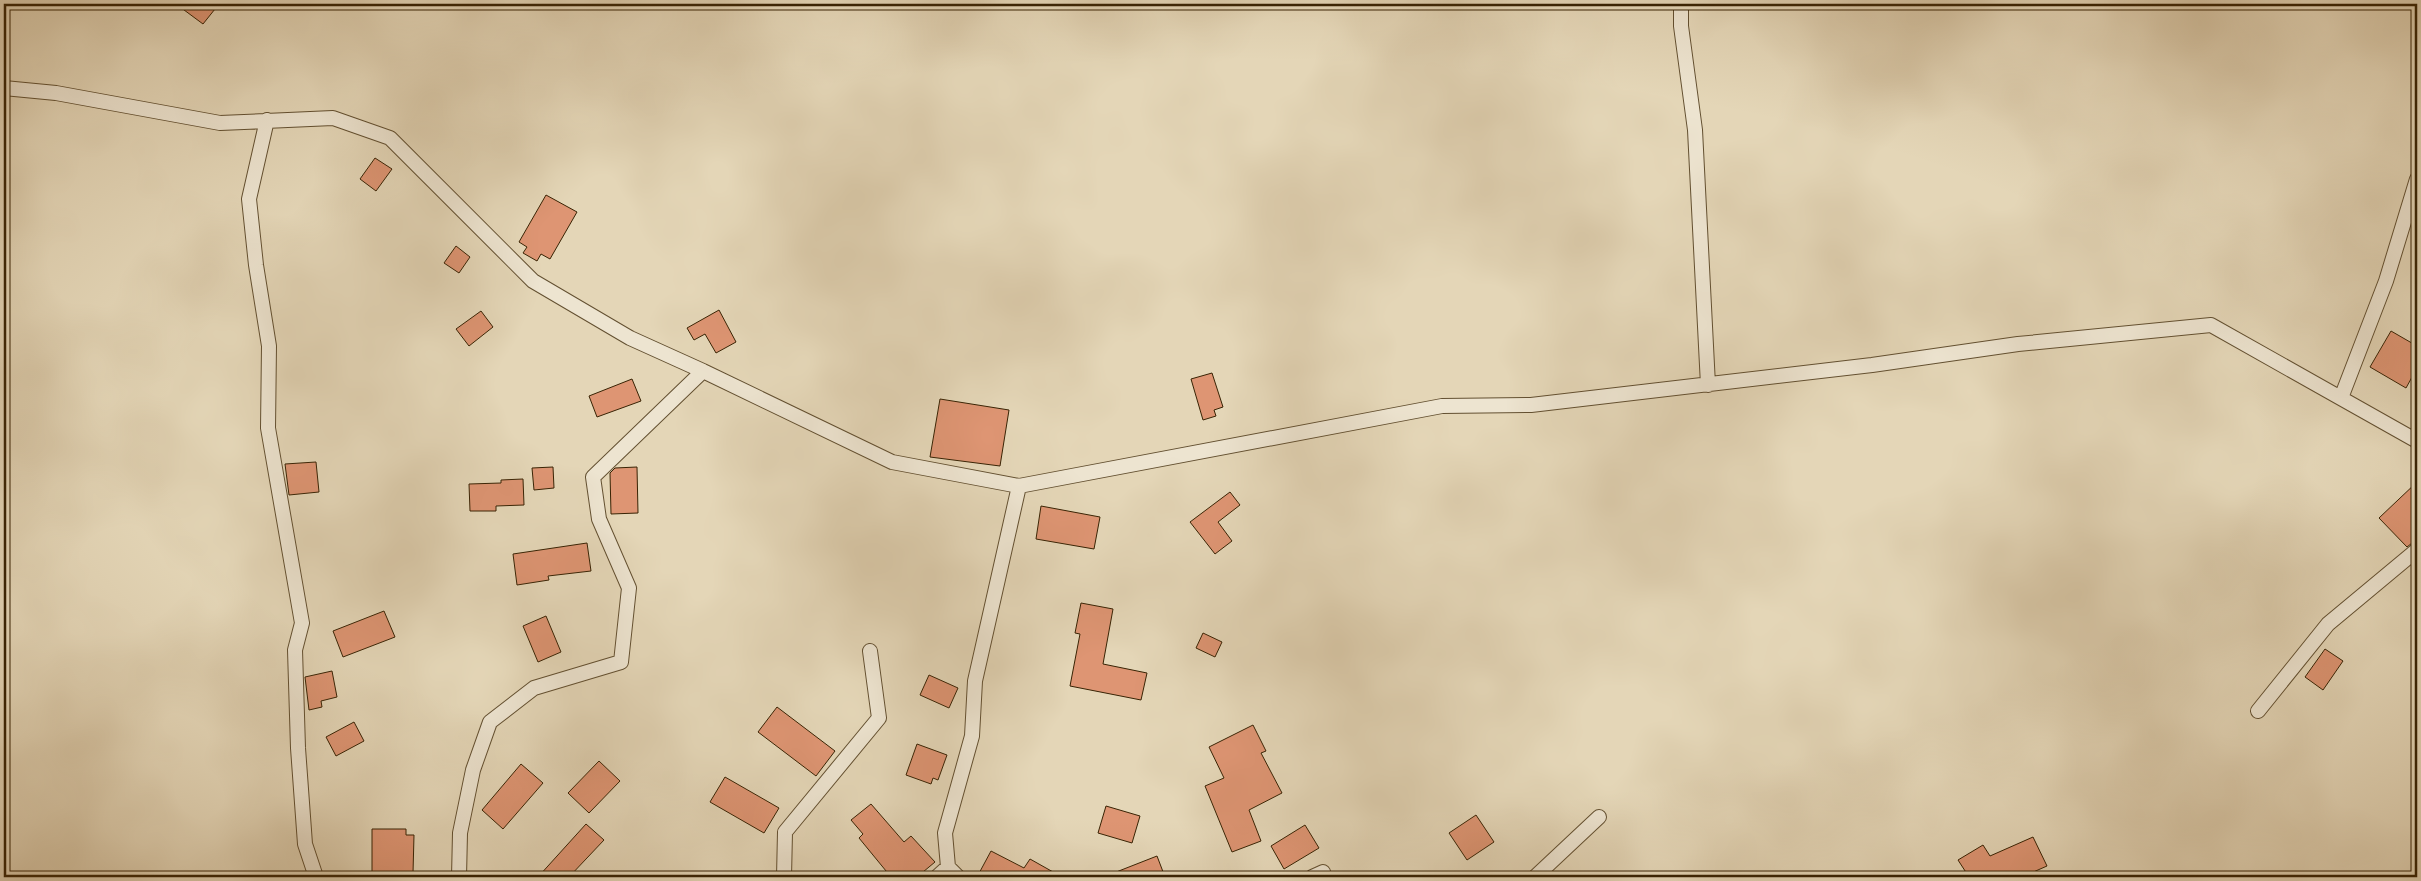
<svg xmlns="http://www.w3.org/2000/svg" width="2421" height="881" font-family="Vollkorn,serif">
<style>
.building{fill:#de9573;stroke:#382304}
.lines{fill:none;stroke-linecap:round;stroke-linejoin:round}
.minor-casing{stroke:#635031;stroke-width:16}
.minor{stroke:#ede4d0;stroke-width:14}
</style>
<rect width="100%" height="100%" fill="#e4d6b7"/>
<filter id="stains"><feTurbulence type="fractalNoise" baseFrequency=".004" numOctaves="4"/><feColorMatrix values="0 0 0 0 .2 0 0 0 0 .09 0 0 0 0 .02 0 0 0 .5 -.17"/></filter>
<radialGradient id="worn" r=".72"><stop offset=".6" stop-color="#630" stop-opacity="0"/><stop offset="1" stop-color="#630" stop-opacity=".3"/></radialGradient>
<path class="building" d="M 176,4 L 219,4 L 203,24 Z
M 375,158 L 392,169 L 376,191 L 360,179 Z
M 546,195 L 577,212 L 550,259 L 541,254 L 537,261 L 523,253 L 527,247 L 519,242 Z
M 456,246 L 470,257 L 459,273 L 444,263 Z
M 719,310 L 736,342 L 716,353 L 705,334 L 694,340 L 687,328 Z
M 481,311 L 493,327 L 469,346 L 456,329 Z
M 2391,331 L 2417,346 L 2417,368 L 2406,388 L 2370,367 Z
M 1212,373 L 1223,407 L 1214,410 L 1216,416 L 1203,420 L 1191,379 Z
M 632,379 L 641,401 L 597,417 L 589,396 Z
M 940,399 L 1009,410 L 1000,466 L 930,457 Z
M 316,462 L 319,492 L 289,495 L 285,464 Z
M 553,467 L 554,488 L 534,490 L 532,468 Z
M 637,467 L 638,513 L 611,514 L 610,473 L 615,468 Z
M 523,479 L 524,505 L 496,506 L 496,511 L 470,511 L 469,484 L 501,483 L 501,480 Z
M 2417,482 L 2417,539 L 2407,547 L 2379,518 Z
M 1230,492 L 1240,505 L 1218,522 L 1232,541 L 1215,554 L 1190,522 Z
M 1041,506 L 1100,517 L 1094,549 L 1036,539 Z
M 587,543 L 591,571 L 548,576 L 549,580 L 517,585 L 513,554 Z
M 1081,603 L 1113,609 L 1103,664 L 1147,673 L 1141,700 L 1070,686 L 1080,634 L 1075,633 Z
M 384,611 L 395,637 L 343,657 L 333,631 Z
M 546,616 L 561,652 L 538,662 L 523,626 Z
M 1203,633 L 1222,642 L 1215,657 L 1196,648 Z
M 2325,649 L 2343,661 L 2323,690 L 2305,677 Z
M 332,671 L 337,697 L 321,701 L 322,707 L 309,710 L 305,677 Z
M 929,675 L 958,688 L 949,708 L 920,695 Z
M 777,707 L 835,751 L 816,776 L 758,732 Z
M 354,722 L 364,741 L 336,756 L 326,737 Z
M 1253,725 L 1266,751 L 1261,753 L 1282,793 L 1249,810 L 1261,841 L 1232,852 L 1205,786 L 1224,778 L 1209,747 Z
M 917,744 L 947,755 L 938,780 L 933,778 L 931,784 L 906,775 Z
M 599,761 L 620,781 L 589,813 L 568,793 Z
M 521,764 L 543,783 L 503,829 L 482,810 Z
M 725,777 L 779,808 L 764,833 L 710,802 Z
M 871,804 L 904,842 L 911,836 L 935,862 L 917,877 L 891,877 L 859,838 L 863,834 L 851,820 Z
M 1106,806 L 1140,816 L 1132,843 L 1098,833 Z
M 1476,815 L 1494,842 L 1467,860 L 1449,833 Z
M 586,824 L 604,840 L 569,877 L 538,877 Z
M 1305,825 L 1319,848 L 1284,869 L 1271,846 Z
M 372,829 L 406,829 L 406,835 L 414,835 L 413,873 L 407,873 L 407,877 L 372,877 Z
M 2033,837 L 2047,866 L 2022,877 L 1969,877 L 1958,860 L 1983,845 L 1990,856 Z
M 991,851 L 1024,868 L 1030,859 L 1062,877 L 977,877 Z
M 1157,856 L 1165,877 L 1106,877 L 1106,876 Z"/>
<g class="lines">
<defs>
<path id="minor" d="M 1681,4 L 1681,26 L 1695,130 L 1708,385
M 4,88 L 56,93 L 220,123 L 333,118 L 390,138 L 533,281 L 630,338 L 703,371 L 892,462 L 1019,486 L 1442,406 L 1531,405 L 1872,365 L 2018,344 L 2211,325 L 2417,441
M 267,120 L 249,199 L 256,265 L 269,346 L 268,428 L 302,623 L 295,650 L 298,748 L 305,844 L 316,877
M 2341,398 L 2386,281 L 2417,179
M 2258,711 L 2328,624 L 2417,550
M 948,867 L 958,877
M 459,877 L 460,833 L 473,770 L 490,722 L 534,688 L 621,662 L 629,588 L 599,519 L 593,477 L 703,371
M 784,877 L 785,832 L 879,718 L 870,651
M 937,877 L 948,867 L 945,833 L 972,736 L 975,681 L 1019,486
M 1312,877 L 1323,872
M 1535,877 L 1599,817"/>
</defs>
<use href="#minor" class="minor-casing"/>
<use href="#minor" class="minor"/>
</g>
<rect width="2421" height="881" fill="none" stroke="#e4d6b7" stroke-width="20"/>
<rect x="5" y="5" width="2411" height="871" fill="none" stroke="#382304" stroke-width="2.5"/>
<rect x="10" y="10" width="2401" height="861" fill="none" stroke="#382304"/>
<rect width="100%" height="100%" filter="url(#stains)"/>
<rect width="100%" height="100%" fill="url(#worn)"/>
</svg>
